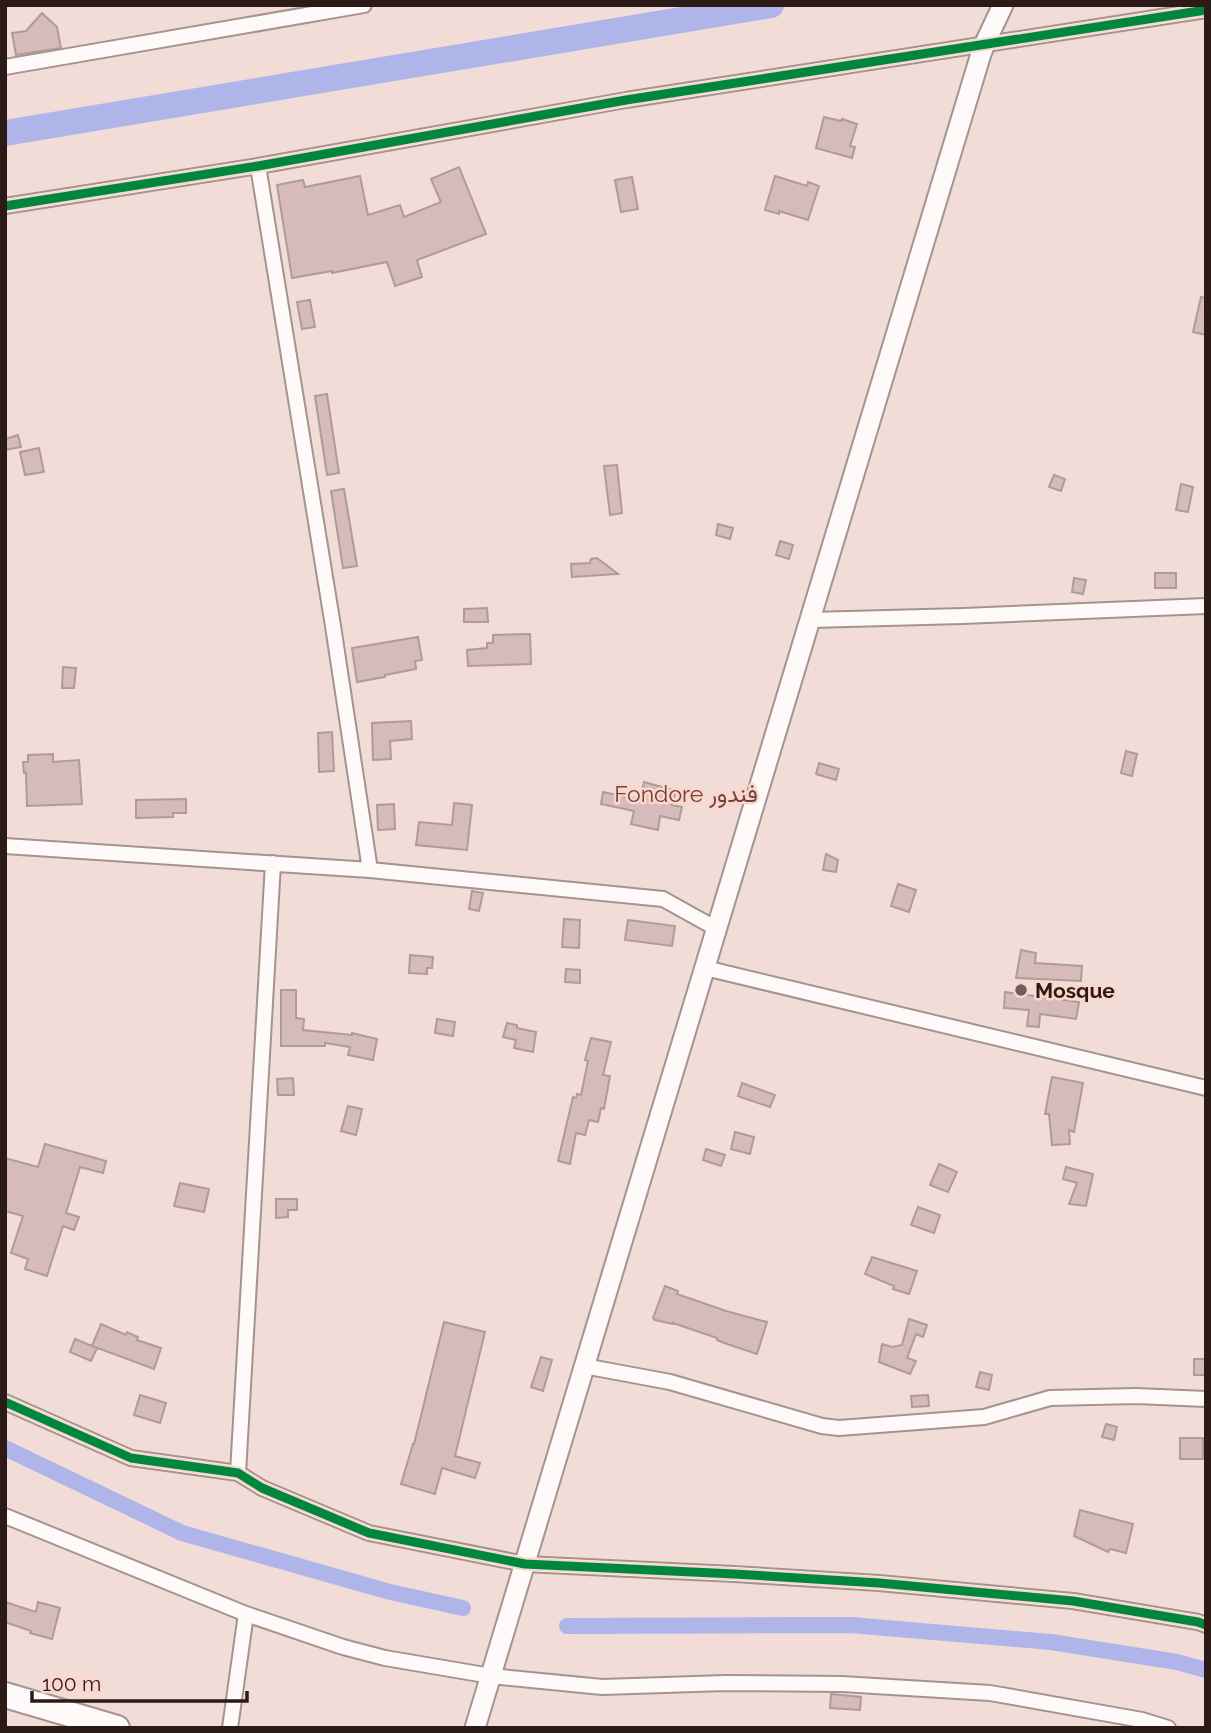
<svg xmlns="http://www.w3.org/2000/svg" width="1211" height="1733" font-family="Raleway,Vazirmatn,sans-serif">
<style>
.lines{fill:none;stroke-linecap:round;stroke-linejoin:round}
.canal{stroke:#afb5e8;stroke-width:16}
.river{stroke:#afb5e8;stroke-width:26}
.building{fill:#d6bbba;stroke:#ae9c9a;stroke-width:2}
.minor-casing{stroke:#a4938e;stroke-width:18}
.secondary-casing{stroke:#a4938e;stroke-width:23}
.trunk-casing{stroke:#a4938e;stroke-width:28}
.minor{stroke:#fdfaf9;stroke-width:14}
.secondary{stroke:#fdfaf9;stroke-width:19}
.trunk{stroke:#fdfaf9;stroke-width:24}
.cycleway-casing{stroke:#fcd6cc;stroke-width:13}
.cycleway{stroke:#00873e;stroke-width:9}
.poi-dot{fill:#715e5a;stroke:#fcd6cc;stroke-width:2.5}
.labels{text-anchor:middle;dominant-baseline:central;stroke-width:5;stroke-linejoin:round;paint-order:stroke}
.poi-label{font-size:21px;font-weight:bold;fill:#2c1a16;stroke:#fcd6cc;text-anchor:start}
.neighbourhood-label{font-size:23px;fill:#6b443b;stroke:#fcd6cc}
</style>
<rect width="100%" height="100%" fill="#f1dcd7"/>
<g class="lines">
<path class="canal" d="M 5,1448 L 182,1533 L 390,1592 L 463,1608
M 567,1626 L 851,1625 L 1051,1642 L 1177,1662 L 1206,1670"/>
<path class="river" d="M 5,133 L 771,5"/>
</g>
<path class="building" d="M 42,13 L 57,27 L 61,48 L 16,55 L 12,33 L 26,31 Z
M 824,117 L 841,121 L 842,119 L 857,124 L 850,146 L 855,147 L 852,158 L 816,148 Z
M 459,167 L 486,234 L 417,260 L 422,277 L 395,286 L 387,262 L 332,273 L 332,271 L 292,278 L 277,185 L 303,180 L 305,187 L 360,176 L 368,215 L 400,205 L 404,217 L 441,202 L 431,179 Z
M 775,176 L 807,186 L 808,182 L 819,186 L 808,220 L 779,211 L 779,214 L 765,210 Z
M 632,177 L 638,209 L 621,212 L 615,180 Z
M 1201,297 L 1206,298 L 1206,335 L 1193,332 Z
M 310,300 L 315,327 L 302,329 L 297,302 Z
M 327,394 L 339,473 L 327,475 L 315,396 Z
M 18,435 L 21,447 L 5,450 L 5,439 Z
M 39,448 L 44,472 L 25,475 L 20,452 Z
M 617,465 L 622,513 L 610,515 L 604,466 Z
M 1054,475 L 1065,479 L 1061,491 L 1049,487 Z
M 1181,484 L 1193,487 L 1188,512 L 1176,510 Z
M 344,489 L 357,566 L 343,568 L 331,491 Z
M 718,524 L 733,528 L 730,539 L 716,535 Z
M 780,541 L 793,545 L 789,559 L 776,555 Z
M 597,558 L 618,574 L 572,577 L 571,564 L 590,563 L 591,559 Z
M 1155,573 L 1176,573 L 1176,588 L 1155,588 Z
M 1074,578 L 1086,580 L 1083,594 L 1072,592 Z
M 487,608 L 488,622 L 464,622 L 464,609 Z
M 530,634 L 531,664 L 468,666 L 467,650 L 487,648 L 487,643 L 493,643 L 493,635 Z
M 418,637 L 422,660 L 415,661 L 416,669 L 385,675 L 385,677 L 357,682 L 352,648 Z
M 63,667 L 76,668 L 74,688 L 62,688 Z
M 411,721 L 412,739 L 390,741 L 391,759 L 373,760 L 372,723 Z
M 332,732 L 334,771 L 319,772 L 318,733 Z
M 1126,751 L 1137,754 L 1132,776 L 1121,773 Z
M 53,754 L 53,762 L 79,760 L 82,804 L 27,806 L 26,773 L 24,773 L 23,762 L 28,762 L 28,755 Z
M 819,763 L 839,769 L 836,780 L 816,774 Z
M 644,782 L 676,791 L 672,805 L 682,807 L 679,820 L 660,816 L 658,830 L 631,824 L 634,811 L 601,804 L 603,792 L 640,800 Z
M 186,799 L 186,813 L 173,813 L 173,817 L 136,818 L 136,800 Z
M 454,803 L 472,805 L 467,850 L 416,845 L 419,822 L 452,825 Z
M 394,804 L 395,829 L 378,830 L 377,805 Z
M 826,854 L 838,860 L 836,872 L 823,870 Z
M 898,884 L 916,890 L 909,912 L 891,906 Z
M 472,891 L 483,893 L 479,911 L 469,909 Z
M 564,919 L 580,920 L 579,948 L 562,947 Z
M 628,920 L 675,926 L 672,946 L 625,940 Z
M 1021,950 L 1036,953 L 1035,963 L 1082,966 L 1081,981 L 1016,978 Z
M 410,955 L 433,957 L 432,968 L 427,968 L 427,974 L 409,973 Z
M 566,969 L 580,970 L 580,983 L 565,982 Z
M 281,990 L 296,990 L 296,1018 L 304,1019 L 303,1030 L 352,1035 L 352,1033 L 377,1039 L 373,1060 L 348,1055 L 350,1047 L 325,1043 L 325,1046 L 281,1046 Z
M 1005,992 L 1079,1002 L 1076,1019 L 1040,1014 L 1039,1027 L 1027,1026 L 1029,1010 L 1004,1008 Z
M 437,1019 L 455,1022 L 453,1036 L 435,1033 Z
M 507,1023 L 517,1025 L 517,1028 L 536,1032 L 533,1052 L 514,1048 L 516,1040 L 503,1037 Z
M 591,1038 L 611,1042 L 603,1075 L 610,1076 L 604,1109 L 601,1108 L 598,1122 L 589,1120 L 585,1135 L 576,1133 L 570,1164 L 558,1161 L 573,1097 L 576,1098 L 577,1094 L 581,1095 L 588,1061 L 585,1060 Z
M 1052,1077 L 1083,1083 L 1074,1132 L 1069,1130 L 1070,1144 L 1052,1145 L 1049,1114 L 1045,1114 Z
M 293,1078 L 294,1095 L 278,1095 L 277,1079 Z
M 742,1083 L 775,1095 L 770,1107 L 738,1096 Z
M 348,1106 L 362,1109 L 356,1135 L 341,1131 Z
M 735,1132 L 754,1137 L 750,1154 L 731,1149 Z
M 45,1144 L 106,1161 L 103,1173 L 80,1167 L 66,1213 L 79,1217 L 74,1230 L 63,1226 L 47,1276 L 25,1269 L 28,1259 L 11,1253 L 23,1216 L 5,1211 L 5,1158 L 38,1167 Z
M 706,1149 L 725,1155 L 721,1166 L 703,1160 Z
M 939,1164 L 957,1172 L 948,1192 L 930,1185 Z
M 1066,1167 L 1093,1174 L 1086,1206 L 1069,1204 L 1077,1183 L 1063,1179 Z
M 180,1183 L 209,1189 L 204,1212 L 174,1206 Z
M 276,1199 L 297,1199 L 297,1210 L 288,1210 L 288,1217 L 276,1218 Z
M 918,1207 L 940,1215 L 934,1233 L 911,1225 Z
M 872,1257 L 917,1271 L 909,1294 L 893,1289 L 894,1286 L 865,1274 Z
M 665,1286 L 678,1291 L 677,1294 L 726,1311 L 767,1322 L 757,1354 L 727,1344 L 717,1340 L 717,1338 L 673,1323 L 673,1324 L 655,1320 L 653,1318 Z
M 909,1319 L 927,1325 L 923,1337 L 916,1334 L 907,1358 L 916,1361 L 910,1374 L 879,1362 L 882,1344 L 892,1347 L 902,1345 Z
M 444,1322 L 485,1332 L 455,1456 L 480,1463 L 475,1478 L 442,1468 L 435,1494 L 401,1484 L 413,1444 L 414,1444 Z
M 101,1324 L 126,1335 L 127,1332 L 138,1337 L 137,1340 L 161,1348 L 154,1369 L 92,1346 Z
M 75,1339 L 97,1348 L 91,1361 L 70,1352 Z
M 541,1357 L 552,1360 L 543,1391 L 531,1387 Z
M 1194,1359 L 1206,1359 L 1206,1375 L 1194,1375 Z
M 980,1372 L 992,1375 L 989,1390 L 976,1387 Z
M 140,1395 L 166,1403 L 160,1423 L 134,1415 Z
M 928,1395 L 929,1406 L 912,1407 L 911,1396 Z
M 1106,1424 L 1117,1427 L 1114,1440 L 1102,1437 Z
M 1180,1438 L 1203,1438 L 1203,1459 L 1180,1459 Z
M 1080,1510 L 1133,1524 L 1126,1553 L 1110,1549 L 1108,1552 L 1074,1536 Z
M 5,1602 L 36,1612 L 38,1602 L 60,1608 L 52,1639 L 30,1633 L 31,1631 L 5,1622 Z
M 831,1694 L 861,1697 L 860,1710 L 830,1708 Z"/>
<g class="lines">
<defs>
<path id="minor" d="M 5,67 L 364,5
M 258,166 L 333,626 L 370,870
M 5,206 L 258,166 L 626,100 L 1206,10
M 810,620 L 963,616 L 1206,606
M 5,846 L 370,870 L 663,899 L 717,929
M 705,968 L 1206,1088
M 584,1366 L 670,1382 L 822,1426 L 839,1428 L 984,1417 L 1050,1398 L 1136,1396 L 1206,1399
M 5,1402 L 131,1458 L 238,1473 L 262,1488 L 369,1533 L 525,1564 L 734,1574 L 879,1583 L 1073,1601 L 1198,1622 L 1206,1625
M 238,1473 L 273,863
M 5,1516 L 246,1614 L 343,1647 L 385,1658 L 491,1676 L 602,1687 L 726,1683 L 842,1684 L 990,1693 L 1142,1720 L 1168,1728
M 230,1728 L 246,1614"/>
<path id="secondary" d="M 475,1728 L 980,57 L 985,43 L 1003,5"/>
<path id="trunk" d="M 5,1695 L 117,1728"/>
</defs>
<use href="#minor" class="minor-casing"/>
<use href="#secondary" class="secondary-casing"/>
<use href="#trunk" class="trunk-casing"/>
<use href="#minor" class="minor"/>
<use href="#secondary" class="secondary"/>
<use href="#trunk" class="trunk"/>
<defs>
<path id="cycleway" d="M 5,206 L 258,166 L 626,100 L 1206,10
M 5,1402 L 131,1458 L 238,1473 L 262,1488 L 369,1533 L 525,1564 L 734,1574 L 879,1583 L 1073,1601 L 1198,1622 L 1206,1625"/>
</defs>
<use href="#cycleway" class="cycleway-casing"/>
<use href="#cycleway" class="cycleway"/>
</g>
<circle class="poi-dot" cx="1021" cy="990" r="7"/>
<g class="labels">
<g class="poi-label">
<text x="1035" y="990">Mosque</text>
</g>
<g class="neighbourhood-label">
<text x="686" y="793">Fondore فندور</text>
</g>
</g>
<rect width="1211" height="1733" fill="none" stroke="#2c1a16" stroke-width="14"/>
<path d="M32 1691v10h215v-10" fill="none" stroke="#2c1a16" stroke-width="3.5"/>
<text x="42" y="1691" font-size="21" fill="#2c1a16" stroke="#fcd6cc" stroke-width="5" paint-order="stroke">100 m</text>
</svg>
